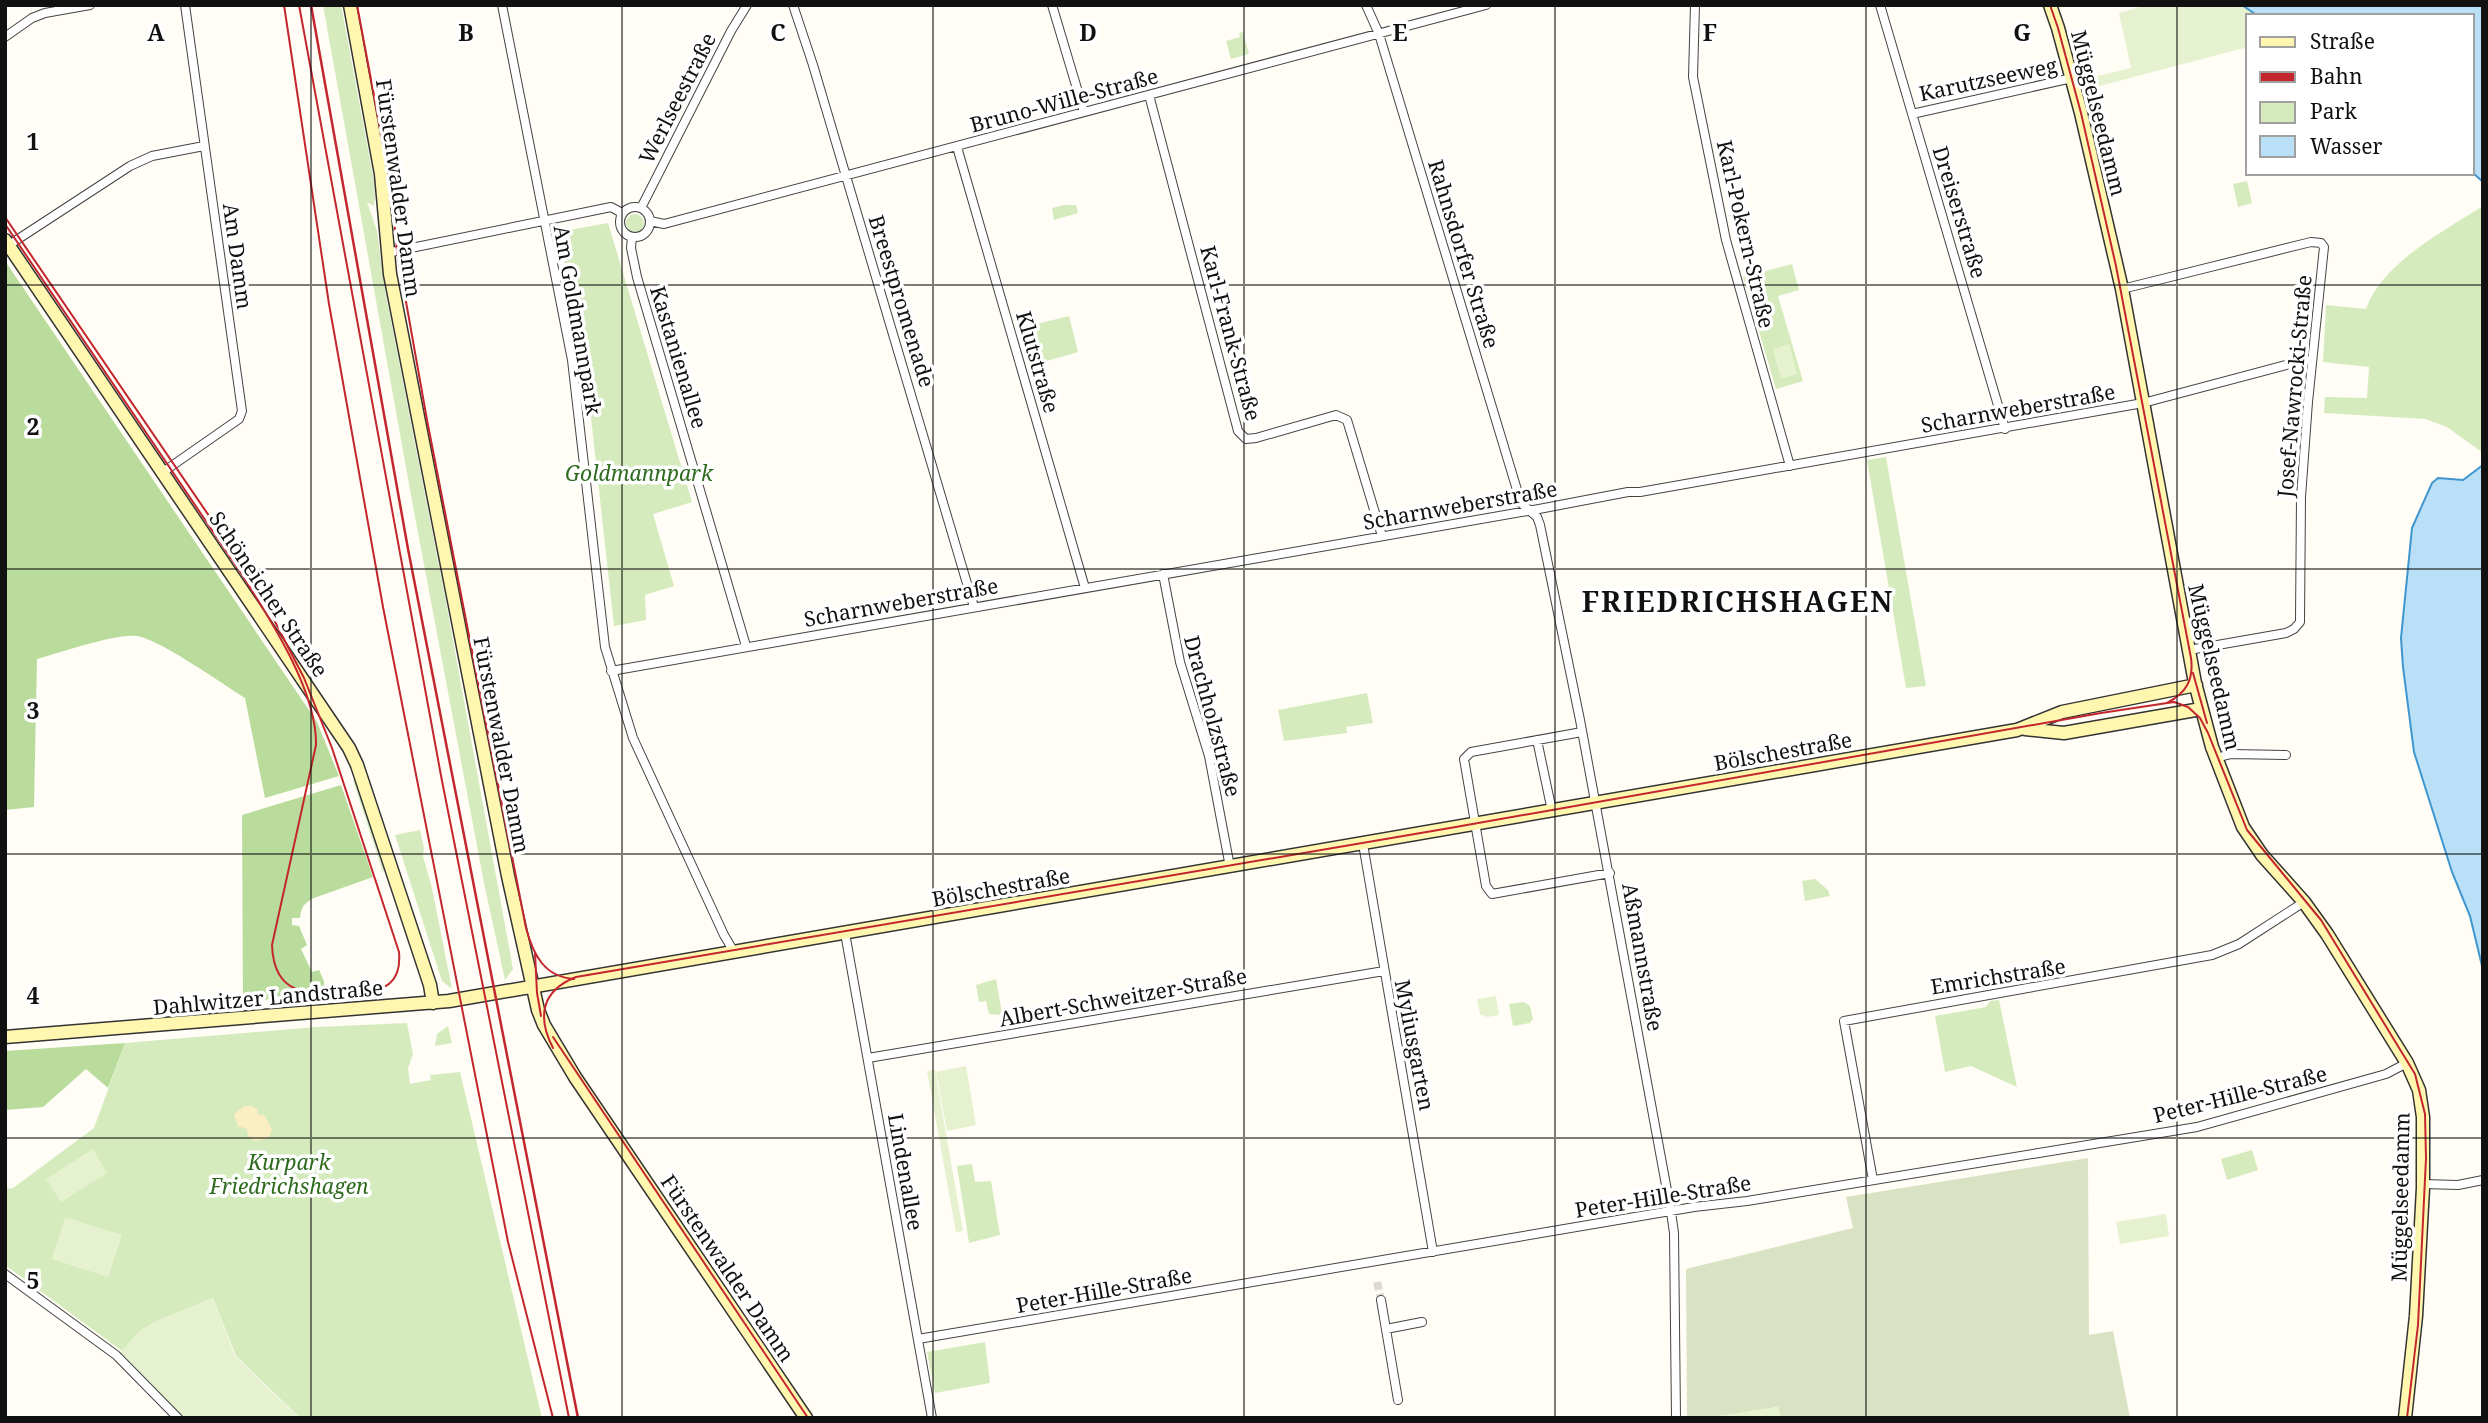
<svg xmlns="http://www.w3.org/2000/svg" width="2488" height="1423" font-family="'Noto Serif',serif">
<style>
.green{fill:#d5ebbd}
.forest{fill:#b9dc9c}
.sand{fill:#fbeec1}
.cemetery{fill:#d9e3c4}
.pitch{fill:#e6f2cf}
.water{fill:#b9e0f7;stroke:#3f96cf;stroke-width:2}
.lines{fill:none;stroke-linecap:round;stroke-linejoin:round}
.street-tunnel{stroke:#dbdad3;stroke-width:8;stroke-dasharray:8 4;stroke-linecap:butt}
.street-casing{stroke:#444;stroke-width:10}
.secondary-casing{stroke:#333;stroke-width:15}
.street{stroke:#fff;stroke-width:8}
.secondary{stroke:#fff6b0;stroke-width:12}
.tram{stroke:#c4262e;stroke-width:2}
.rail{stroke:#c4262e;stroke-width:2.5}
.grid{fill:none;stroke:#111;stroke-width:2;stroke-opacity:0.55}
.labels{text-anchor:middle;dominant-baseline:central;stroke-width:7;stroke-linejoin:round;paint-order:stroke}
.street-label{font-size:21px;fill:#111;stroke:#fff}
.park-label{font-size:21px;font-style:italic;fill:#2f6b1f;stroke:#fff}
.district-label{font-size:28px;font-weight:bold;letter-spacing:2px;fill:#111;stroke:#fff}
.grid-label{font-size:23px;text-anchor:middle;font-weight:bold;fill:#111;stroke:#fff;stroke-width:7;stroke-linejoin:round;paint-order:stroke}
</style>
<rect width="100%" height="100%" fill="#fffdf5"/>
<path class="green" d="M 323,5 L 341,5 L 374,181 L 375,197 L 374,206 L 367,202 L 377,231 L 385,290 L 446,602 L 513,969 L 505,980 L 484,883 L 412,501 Z
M 1243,32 L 1249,54 L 1231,59 L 1226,41 L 1240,37 L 1239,33 Z
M 2247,181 L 2252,203 L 2238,207 L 2233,184 Z
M 1064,205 L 1076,205 L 1078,213 L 1054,220 L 1052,208 Z
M 2483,206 L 2483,453 L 2447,427 L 2425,419 L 2324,413 L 2325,397 L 2367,398 L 2369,367 L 2323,362 L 2326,305 L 2366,309 C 2382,263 2444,231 2483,206 Z
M626 223a9 9 0 1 1 18 0a9 9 0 1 1-18 0Z
M 608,223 L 692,502 L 653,514 L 674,586 L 645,595 L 646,620 L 614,626 L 584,354 L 558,232 Z
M 1792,264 L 1799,290 L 1778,296 L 1803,381 L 1776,389 L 1743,277 Z
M 1069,316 L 1078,352 L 1033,365 L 1023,331 L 1025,327 Z
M 1886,457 L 1926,686 L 1906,688 L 1867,460 Z
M 1367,693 L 1373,723 L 1346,727 L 1347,733 L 1284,741 L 1278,710 Z
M 353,780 L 356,782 L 385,869 L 383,872 Z
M 420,830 L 424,848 L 423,856 L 432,888 L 452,989 L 442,981 L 395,835 Z
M 1815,879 L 1828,890 L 1830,896 L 1805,901 L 1802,881 Z
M 996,979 L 1002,1013 L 999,1015 L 989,1014 L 986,1001 L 979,1002 L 976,985 Z
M 1999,1000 L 2017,1087 L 1971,1066 L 1945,1072 L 1935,1016 L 1986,1007 L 1990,1001 Z
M 1524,1002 L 1530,1006 L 1533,1019 L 1530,1023 L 1513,1026 L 1509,1004 Z
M 407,1023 L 413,1054 L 408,1068 L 410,1084 L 431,1080 L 430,1075 L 460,1072 L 542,1418 L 300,1418 L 236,1356 L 213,1298 L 159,1320 L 140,1331 L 122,1351 L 5,1265 L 5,1189 L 13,1188 L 94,1128 L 125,1043 L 317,1027 Z
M 448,1026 L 452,1043 L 435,1046 L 437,1034 Z
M 2252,1150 L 2258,1170 L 2227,1180 L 2221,1159 Z
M 972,1164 L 975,1182 L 991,1181 L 1000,1235 L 969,1243 L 957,1166 Z
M 985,1342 L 990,1383 L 935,1393 L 927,1352 Z"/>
<path class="forest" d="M 5,261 L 317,722 L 339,776 L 265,798 L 245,698 C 223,684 159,639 137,636 C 116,633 59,653 37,659 L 34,807 L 5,810 Z
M 341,785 L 373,877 L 314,898 C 304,903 301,907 300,918 L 292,918 L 292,925 L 299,926 L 307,945 L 301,949 L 312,972 L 319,970 L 324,981 L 324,996 L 243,1001 L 242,815 Z
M 125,1043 L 108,1088 L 86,1069 L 43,1107 L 5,1110 L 5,1051 Z"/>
<path class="sand" d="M 245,1106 L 252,1106 L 258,1110 L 257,1114 L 265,1116 L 272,1130 L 269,1138 L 254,1141 L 248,1136 L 247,1129 L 238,1126 L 234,1114 Z"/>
<path class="cemetery" d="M 2088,1158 L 2089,1335 L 2113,1331 L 2130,1418 L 1780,1418 L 1778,1407 L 1707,1418 L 1687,1418 L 1686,1269 L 1853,1228 L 1846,1197 Z"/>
<path class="pitch" d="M 2146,5 L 2242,5 L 2258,16 L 2248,16 L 2248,47 L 2088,89 L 2085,79 L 2131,68 L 2119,13 Z
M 1789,344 L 1797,374 L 1781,379 L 1773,349 Z
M 1496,996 L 1499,1015 L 1487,1017 L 1480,1014 L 1477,999 Z
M 966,1066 L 976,1125 L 947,1131 L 936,1072 Z
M 935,1070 L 963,1231 L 956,1232 L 927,1071 Z
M 93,1149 L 107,1173 L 61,1202 L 46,1179 Z
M 2166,1214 L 2169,1236 L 2120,1244 L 2116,1222 Z
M 65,1217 L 122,1235 L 108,1277 L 52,1259 Z
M 213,1298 L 235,1356 L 299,1418 L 182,1418 L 120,1353 L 140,1331 L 159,1320 Z
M 1778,1407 L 1780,1418 L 1707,1418 Z"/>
<path class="water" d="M 2242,5 L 2483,5 L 2483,182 L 2472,172 L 2472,16 L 2258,16 Z
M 2483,465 L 2483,970 L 2470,916 L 2452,872 L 2414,752 L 2403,667 L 2401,638 L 2412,528 L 2432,483 L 2438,478 L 2463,480 Z"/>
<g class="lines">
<path class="street-tunnel" d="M 1377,1282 L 1381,1300"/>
<defs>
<path id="street" d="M 502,5 L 572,360 L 605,647 L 633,738 L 724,935 L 734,952
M 793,5 L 813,65 L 974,607
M 1052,5 L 1084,112
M 1366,5 L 1379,34 L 1521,503 L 1537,517 L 1540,525 L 1580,720 L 1671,1212 L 1674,1233 L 1676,1418
M 1695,5 L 1693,77 L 1726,240 L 1790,466
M 1880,5 L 2005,429
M 5,37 L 32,18 L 45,13 L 90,5
M 1149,95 L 1238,431 L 1246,439 L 1256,438 L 1336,415 L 1347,420 L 1382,536
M 1912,114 L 2072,78
M 957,147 L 1085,588
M620 222a15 15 0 1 1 30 0a15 15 0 1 1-30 0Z
M 641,208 L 731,31 L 747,5
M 650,221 L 664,224 L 1486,5
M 632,237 L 631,248 L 637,277 L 746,646
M 9,245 L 130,166 L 152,156 L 204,146
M 387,253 L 611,207 L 622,213
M 2122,289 L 2311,242 L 2321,243 L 2324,247 L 2308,402 L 2301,497 L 2300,622 L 2294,629 L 2286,633 L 2189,650
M 163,472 L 239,419 L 242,411 L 185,5
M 1163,574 L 1180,662 L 1209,756 L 1230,867
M 611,671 L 1539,509 L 1628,492 L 1640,492 L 2143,403 L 2305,360 L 2312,361
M 1582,732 L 1471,752 L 1464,759 L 1486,886 L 1492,894 L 1610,873
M 1537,740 L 1552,811
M 2216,758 L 2231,754 L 2286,755
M 1363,844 L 1433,1252
M 845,933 L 932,1418
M 868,1058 L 1384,971
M 1873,1180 L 1844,1021 L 2212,955 L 2239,944 L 2304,902
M 2423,1184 L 2458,1185 L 2483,1180
M 5,1274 L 116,1355 L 178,1418
M 1381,1300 L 1398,1400
M 1386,1329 L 1422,1322
M 918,1339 L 1694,1207 L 1747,1201 L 2197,1127 L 2386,1074 L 2407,1063"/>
<path id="secondary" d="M 350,5 L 381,174 L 390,274 L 508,876 L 538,1010 L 544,1025 L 575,1077 L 806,1418
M 2050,5 L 2058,28 L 2081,113 L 2122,289 L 2195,683 L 2212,747 L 2243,827 L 2262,855 L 2304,902 L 2327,934 L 2407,1063 L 2419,1090 L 2423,1117 L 2423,1188 L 2416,1316 L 2405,1418
M 5,240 L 349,748 L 357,765 L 430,985 L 433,1003
M 2025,729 L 2064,733 L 2201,709
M 5,1037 L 449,1001 L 2017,730 L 2062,712 L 2196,685"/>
</defs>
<use href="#street" class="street-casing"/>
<use href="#secondary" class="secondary-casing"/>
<use href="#street" class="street"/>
<use href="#secondary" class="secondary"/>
<path class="tram" d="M 284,5 L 329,304 L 383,607 L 508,1242 L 553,1418
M 299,5 L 442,781 L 569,1418
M 357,5 L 391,186 L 397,251 L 427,420 L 526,928 C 533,954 544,977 574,979
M 2050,5 L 2058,28 L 2081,113 L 2116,266 L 2191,658 C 2194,680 2186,693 2167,703
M 5,217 L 233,551 L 270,612 L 304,678 L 332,748 L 399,952 C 400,963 399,975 390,983 C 380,992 365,990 353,991 C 311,994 274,999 272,945 L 316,745 C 317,691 271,621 243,576 L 5,224
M 2193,673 L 2207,723
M 535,953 L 537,993 L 541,1016
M 553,1037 L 808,1418
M 553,1048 C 537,1017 541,991 576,977 L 1450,828 L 2101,713 L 2174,702 L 2188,707 L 2200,718 L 2208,733 L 2247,830 L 2321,920 L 2415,1074 L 2425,1114 L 2426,1158 L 2418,1325 L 2407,1418"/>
<path class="rail" d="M 311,5 L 408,549 L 578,1418"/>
</g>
<path class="grid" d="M 311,5 L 311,1418M 622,5 L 622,1418M 933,5 L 933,1418M 1244,5 L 1244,1418M 1555,5 L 1555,1418M 1866,5 L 1866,1418M 2177,5 L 2177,1418M 5,285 L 2483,285M 5,569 L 2483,569M 5,854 L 2483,854M 5,1138 L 2483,1138"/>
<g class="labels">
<g class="street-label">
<text transform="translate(1988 79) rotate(-12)">Karutzseeweg</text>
<text transform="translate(677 98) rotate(-63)">Werlseestraße</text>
<text transform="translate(1064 100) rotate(-15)">Bruno-Wille-Straße</text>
<text transform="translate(2099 113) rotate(76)">Müggelseedamm</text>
<text transform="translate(399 188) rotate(82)">Fürstenwalder Damm</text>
<text transform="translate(1960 212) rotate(73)">Dreiserstraße</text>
<text transform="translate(1746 234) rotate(77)">Karl-Pokern-Straße</text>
<text transform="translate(1464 254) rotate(73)">Rahnsdorfer Straße</text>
<text transform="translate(238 256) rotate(82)">Am Damm</text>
<text transform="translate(902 301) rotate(73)">Breestpromenade</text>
<text transform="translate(578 320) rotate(80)">Am Goldmannpark</text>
<text transform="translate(1231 333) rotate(75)">Karl-Frank-Straße</text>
<text transform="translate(679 357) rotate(73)">Kastanienallee</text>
<text transform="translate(1038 362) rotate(74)">Klutstraße</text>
<text transform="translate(2294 386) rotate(-85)">Josef-Nawrocki-Straße</text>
<text transform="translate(2018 408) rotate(-10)">Scharnweberstraße</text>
<text transform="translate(1460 505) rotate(-10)">Scharnweberstraße</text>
<text transform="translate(269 594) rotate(56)">Schöneicher Straße</text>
<text transform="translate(901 602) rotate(-10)">Scharnweberstraße</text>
<text transform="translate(2215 667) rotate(77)">Müggelseedamm</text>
<text transform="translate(1213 716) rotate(75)">Drachholzstraße</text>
<text transform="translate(502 745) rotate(79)">Fürstenwalder Damm</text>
<text transform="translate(1783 751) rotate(-10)">Bölschestraße</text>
<text transform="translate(1001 887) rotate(-10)">Bölschestraße</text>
<text transform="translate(1643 957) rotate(80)">Aßmannstraße</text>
<text transform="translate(1998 976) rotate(-9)">Emrichstraße</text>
<text transform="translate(268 997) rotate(-5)">Dahlwitzer Landstraße</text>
<text transform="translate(1123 997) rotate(-10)">Albert-Schweitzer-Straße</text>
<text transform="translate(1415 1045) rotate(79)">Myliusgarten</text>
<text transform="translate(2240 1094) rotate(-14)">Peter-Hille-Straße</text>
<text transform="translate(906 1172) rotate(80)">Lindenallee</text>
<text transform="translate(1663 1196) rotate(-9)">Peter-Hille-Straße</text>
<text transform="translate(2400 1197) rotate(-89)">Müggelseedamm</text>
<text transform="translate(728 1268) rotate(56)">Fürstenwalder Damm</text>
<text transform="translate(1104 1290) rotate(-10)">Peter-Hille-Straße</text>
</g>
<g class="park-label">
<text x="639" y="473">Goldmannpark</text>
<text x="289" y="1162">Kurpark<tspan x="289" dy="24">Friedrichshagen</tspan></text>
</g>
<g class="district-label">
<text x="1738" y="601">FRIEDRICHSHAGEN</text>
</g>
</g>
<g class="grid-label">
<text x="156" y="41">A</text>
<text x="466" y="41">B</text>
<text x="778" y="41">C</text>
<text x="1088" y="41">D</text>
<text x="1400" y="41">E</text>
<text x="1710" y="41">F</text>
<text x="2022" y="41">G</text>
<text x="33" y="150">1</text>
<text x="33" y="435">2</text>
<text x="33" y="719">3</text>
<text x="33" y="1004">4</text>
<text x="33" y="1289">5</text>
</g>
<rect width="2488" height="1423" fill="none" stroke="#111111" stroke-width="14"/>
<rect x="2246" y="14" width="228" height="161" fill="#ffffff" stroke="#a0a0a0" stroke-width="2"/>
<rect x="2260" y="37" width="35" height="10" fill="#fff6b0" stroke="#a0a0a0" stroke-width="2"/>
<text x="2310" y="49" font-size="21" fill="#111111">Straße</text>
<rect x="2260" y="72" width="35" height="10" fill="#c4262e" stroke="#a0a0a0" stroke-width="2"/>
<text x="2310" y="84" font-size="21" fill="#111111">Bahn</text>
<rect x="2260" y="102" width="35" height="21" fill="#d5ebbd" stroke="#a0a0a0" stroke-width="2"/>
<text x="2310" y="119" font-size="21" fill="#111111">Park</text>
<rect x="2260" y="136" width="35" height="21" fill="#b9e0f7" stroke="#a0a0a0" stroke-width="2"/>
<text x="2310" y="154" font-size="21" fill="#111111">Wasser</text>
</svg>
